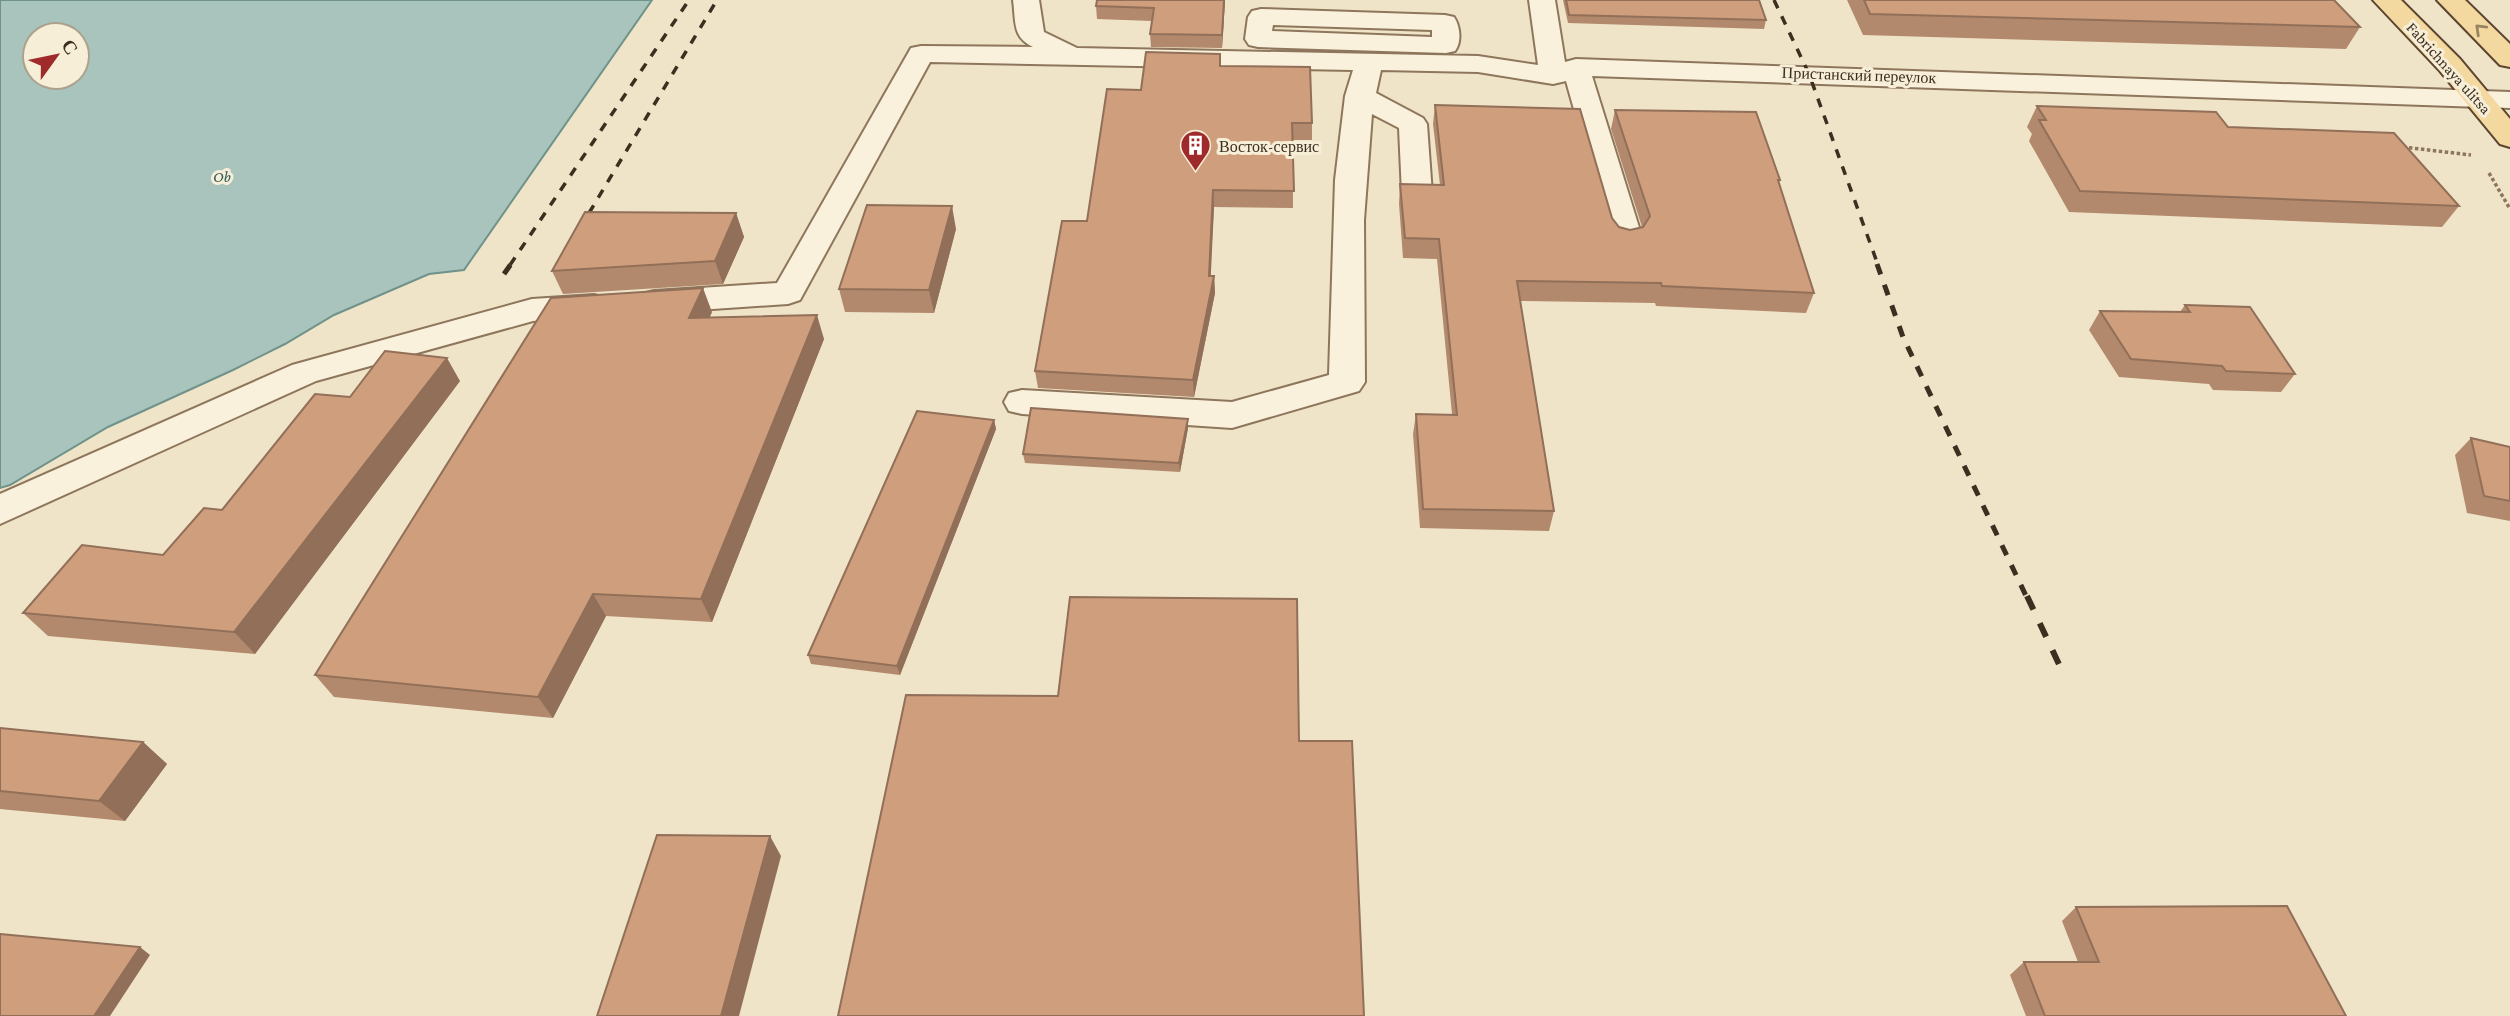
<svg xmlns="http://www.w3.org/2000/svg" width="2510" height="1016" font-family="'Crimson Pro',serif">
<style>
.water{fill:#a9c4bc;stroke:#6f938a;stroke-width:2;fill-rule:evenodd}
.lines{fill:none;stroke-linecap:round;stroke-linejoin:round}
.minor-casing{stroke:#8d765c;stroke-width:4}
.major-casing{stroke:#5b4430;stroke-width:4}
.path{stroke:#8d765c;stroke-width:3.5;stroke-dasharray:3.5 2.5;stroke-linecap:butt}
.minor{fill:#faf1dc;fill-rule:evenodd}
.major{fill:#f3d9a0;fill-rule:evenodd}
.rail-far2{stroke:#3d2e20;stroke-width:3.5;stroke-dasharray:9 9;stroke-linecap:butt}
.rail-far1{stroke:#3d2e20;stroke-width:5;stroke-dasharray:11 11;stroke-linecap:butt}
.rail{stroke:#3d2e20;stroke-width:6;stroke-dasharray:15 15;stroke-linecap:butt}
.wall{fill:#b2896c}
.shaded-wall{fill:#916f58}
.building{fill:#cf9f7d;stroke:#916f58;stroke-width:2}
.oneway{stroke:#988460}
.labels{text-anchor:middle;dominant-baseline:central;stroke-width:6;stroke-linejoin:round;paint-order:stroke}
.far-street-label{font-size:16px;fill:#3d2e20;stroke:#f7eed8}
.far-poi-label{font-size:16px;fill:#3d2e20;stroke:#f7eed8;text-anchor:start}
.far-water-label{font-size:16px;font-style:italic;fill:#2f5d5a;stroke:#f7eed8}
</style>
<rect width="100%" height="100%" fill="#f0e4c8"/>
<path class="water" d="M 0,0 L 652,0 L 464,270 L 429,274 L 334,315 L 285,344 L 233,370 L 108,427 L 10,485 L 0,488 ZM 35,35 L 77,35 L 77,77 L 35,77 Z"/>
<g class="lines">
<defs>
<path id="minor" d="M 1013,0 L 1039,0 L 1044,32 L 1077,48 L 1478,56 L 1538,65 L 1529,0 L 1555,0 L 1565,62 L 1576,59 L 2510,92 L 2510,108 L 1592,76 L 1642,237 L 1637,244 L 1626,247 L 1615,244 L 1610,237 L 1566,81 L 1553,84 L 1478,72 L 1381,70 L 1376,93 L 1423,118 L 1427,124 L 1432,194 L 1428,200 L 1417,203 L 1406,200 L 1402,194 L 1399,128 L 1372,114 L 1364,220 L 1365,382 L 1359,391 L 1232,428 L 1022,414 L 1009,411 L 1004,402 L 1009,393 L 1022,390 L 1232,402 L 1329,375 L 1335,180 L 1345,96 L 1353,70 L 930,62 L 800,300 L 788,304 L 654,313 L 642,310 L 637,302 L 642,294 L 654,291 L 777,283 L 911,48 L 921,46 L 1033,47 C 1012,37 1016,22 1013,0 Z
M 1261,9 L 1445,15 L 1454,17 C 1460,26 1462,42 1455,51 L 1446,53 L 1258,47 L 1249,45 L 1245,39 L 1248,17 L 1252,11 ZM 1273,25 L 1432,30 L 1432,37 L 1272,31 Z
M 594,295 L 606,298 L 611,306 L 606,314 L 533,321 L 316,381 L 0,524 L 0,494 L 292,365 L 532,299 Z"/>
<path id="major" d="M 2373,0 L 2401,0 L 2460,59 L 2510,119 L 2510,147 L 2500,144 L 2440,71 Z
M 2437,0 L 2465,0 L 2510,44 L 2510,67 L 2500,65 Z"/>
</defs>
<use href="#minor" class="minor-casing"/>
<use href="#major" class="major-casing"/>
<path class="path" d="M 2403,147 L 2471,155
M 2489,173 L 2510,209"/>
<use href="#minor" class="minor"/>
<use href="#major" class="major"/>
<path class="rail-far2" d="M 1774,0 L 1809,74 L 1878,265
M 589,213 L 717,0
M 510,265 L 689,0"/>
<path class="rail-far1" d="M 1877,264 L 1903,337 L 2027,598
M 504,274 L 511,264"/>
<path class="rail" d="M 2027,596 L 2065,677"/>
</g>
<path class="wall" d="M 1225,0 L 1222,48 L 1151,47 L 1150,34 L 1152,21 L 1097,19 L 1096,6 Z
M 1563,0 L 1759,0 L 1766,20 L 1764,29 L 1568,23 Z
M 1847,0 L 2334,0 L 2360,27 L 2346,49 L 1863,35 Z
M 1221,66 L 1312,123 L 1312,140 L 1293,140 L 1293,208 L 1214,207 L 1210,276 L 1214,276 L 1215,293 L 1194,397 L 1038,388 L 1035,371 L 1087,221 L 1141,90 Z
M 1435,105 L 1612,218 L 1619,227 L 1630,230 L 1642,227 L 1611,129 L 1615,110 L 1780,180 L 1779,183 L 1814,293 L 1806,313 L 1656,306 L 1655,303 L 1520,301 L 1554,511 L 1549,531 L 1420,528 L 1413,434 L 1416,414 L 1452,414 L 1437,259 L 1403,258 L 1399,204 L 1400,184 L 1440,185 L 1433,124 Z
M 2037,106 L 2228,127 L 2459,206 L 2442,227 L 2069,212 L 2029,141 L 2032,134 L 2027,127 Z
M 736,213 L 744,237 L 723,284 L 563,294 L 552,271 Z
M 956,229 L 934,313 L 845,312 L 839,289 Z
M 2185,305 L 2295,374 L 2281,392 L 2213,390 L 2209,384 L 2119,377 L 2089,330 L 2100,311 L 2180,312 Z
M 712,312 L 709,318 L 824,339 L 712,622 L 606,616 L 553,718 L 334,697 L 315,675 Z
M 460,381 L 255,654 L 48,636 L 23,613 L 163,555 L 222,510 L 350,397 Z
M 994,420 L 996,429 L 900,675 L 811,664 L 808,655 Z
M 1188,428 L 1180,472 L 1025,463 L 1023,454 Z
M 2471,438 L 2510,447 L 2510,521 L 2467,513 L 2455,455 Z
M 0,728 L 143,742 L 167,764 L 125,821 L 0,809 Z
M 2076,907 L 2346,1016 L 2026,1016 L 2010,975 L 2024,962 L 2078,962 L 2062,921 Z"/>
<path class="shaded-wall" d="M 1224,0 L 1225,0 L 1222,48 L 1222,35 Z
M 1213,190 L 1214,207 L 1210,293 L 1209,276 Z
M 952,206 L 956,229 L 934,313 L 929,290 Z
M 736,213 L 744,237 L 723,284 L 715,261 Z
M 1214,276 L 1215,293 L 1194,397 L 1193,380 Z
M 703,288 L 712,312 L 699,342 L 689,318 Z
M 817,315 L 824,339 L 712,622 L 701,599 Z
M 447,358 L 460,381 L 255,654 L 234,632 Z
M 1188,419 L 1188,428 L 1180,472 L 1179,463 Z
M 994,420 L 996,429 L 900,675 L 897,666 Z
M 593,594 L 606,616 L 553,718 L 538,697 Z
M 143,742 L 167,764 L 125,821 L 99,801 Z
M 770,836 L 781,856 L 739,1016 L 721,1016 Z
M 140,947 L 150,955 L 110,1016 L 94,1016 Z"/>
<path class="building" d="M 1097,0 L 1224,0 L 1222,35 L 1150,34 L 1154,8 L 1096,6 Z
M 1566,0 L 1759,0 L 1766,20 L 1569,15 Z
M 1864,0 L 2334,0 L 2360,27 L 1870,14 Z
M 1146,52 L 1220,54 L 1220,66 L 1310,67 L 1312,123 L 1292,123 L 1294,191 L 1213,190 L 1209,276 L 1214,276 L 1193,380 L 1035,371 L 1062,221 L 1087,221 L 1107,89 L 1141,90 Z
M 1435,105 L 1580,109 L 1612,218 L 1619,227 L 1630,230 L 1643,227 L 1650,216 L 1615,110 L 1756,112 L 1780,180 L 1778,180 L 1814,293 L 1662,286 L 1661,283 L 1517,281 L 1554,511 L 1423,509 L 1416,414 L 1457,415 L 1439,239 L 1405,238 L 1400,184 L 1444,185 Z
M 2037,106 L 2216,112 L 2228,127 L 2394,133 L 2459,206 L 2080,191 L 2039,120 L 2046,120 Z
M 867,205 L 952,206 L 929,290 L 839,289 Z
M 585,212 L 736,213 L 715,261 L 552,271 Z
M 703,288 L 689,318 L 817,315 L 701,599 L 593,594 L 538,697 L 315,675 L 551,298 Z
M 2185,305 L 2250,307 L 2295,374 L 2226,371 L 2222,366 L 2131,359 L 2100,311 L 2190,312 Z
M 385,351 L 447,358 L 234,632 L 23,613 L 82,545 L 163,555 L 204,508 L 222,510 L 315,394 L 350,397 Z
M 1031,408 L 1188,419 L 1179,463 L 1023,454 Z
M 917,411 L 994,420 L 897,666 L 808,655 Z
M 2471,438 L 2510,447 L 2510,501 L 2484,496 Z
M 1070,597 L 1297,599 L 1299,741 L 1352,741 L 1364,1016 L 838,1016 L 906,695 L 1058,696 Z
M 0,728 L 143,742 L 99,801 L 0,791 Z
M 657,835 L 770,836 L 721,1016 L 597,1016 Z
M 2287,906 L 2346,1016 L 2045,1016 L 2024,962 L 2099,962 L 2076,907 Z
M 0,934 L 140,947 L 94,1016 L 0,1016 Z"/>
<defs><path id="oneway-chevron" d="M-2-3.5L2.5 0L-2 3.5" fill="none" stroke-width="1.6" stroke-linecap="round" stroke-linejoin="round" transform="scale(1.75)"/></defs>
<use class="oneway" href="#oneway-chevron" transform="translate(2480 29) rotate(-136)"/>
<defs>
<symbol id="building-pin" viewBox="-11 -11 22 30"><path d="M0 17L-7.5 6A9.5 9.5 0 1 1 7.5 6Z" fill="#9e2a2b" stroke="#f7eed8"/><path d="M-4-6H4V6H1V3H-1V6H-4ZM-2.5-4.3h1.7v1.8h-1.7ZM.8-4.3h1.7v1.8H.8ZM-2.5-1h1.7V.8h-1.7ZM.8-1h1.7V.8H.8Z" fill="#fff"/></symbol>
</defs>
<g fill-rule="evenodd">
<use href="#building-pin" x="1178" y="128" width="35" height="47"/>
</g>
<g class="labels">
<g class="far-street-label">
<text transform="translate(2449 68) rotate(48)">Fabrichnaya ulitsa</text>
<text transform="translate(1859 75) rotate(2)">Пристанский переулок</text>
</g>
<g class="far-poi-label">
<text x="1219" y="146">Восток-сервис</text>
</g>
<g class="far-water-label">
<text x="222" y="176">Ob</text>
</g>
</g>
<g transform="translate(56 56) rotate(57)"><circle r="33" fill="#f7eed8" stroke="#ada18e" stroke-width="2"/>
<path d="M0-5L12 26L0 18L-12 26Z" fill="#9e2a2b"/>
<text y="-10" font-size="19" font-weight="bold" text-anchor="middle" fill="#3d2e20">С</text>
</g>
</svg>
